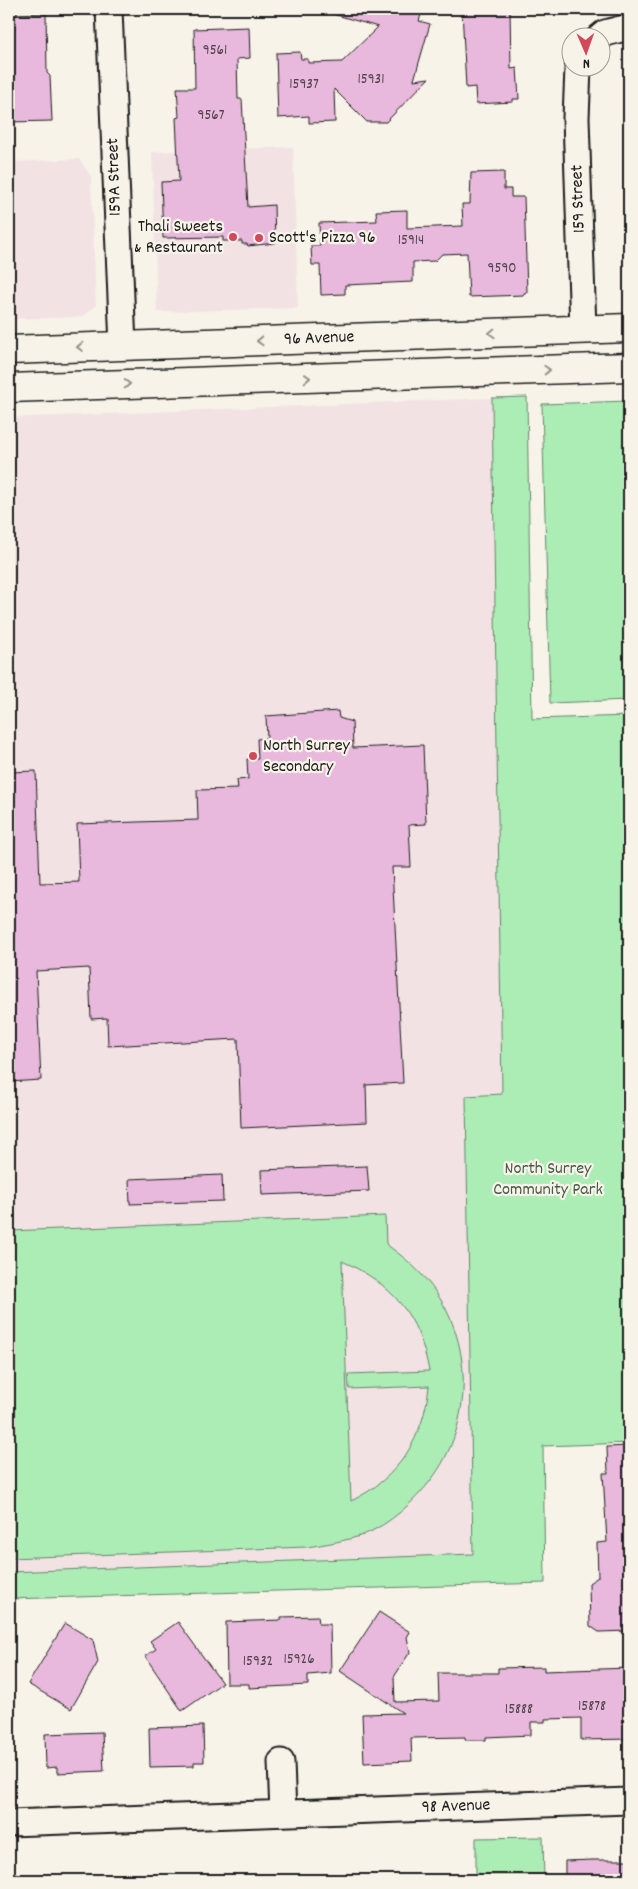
<svg xmlns="http://www.w3.org/2000/svg" width="638" height="1889" font-family="Dekko,sans-serif">
<style>
.built{fill:#f2e2e4}
.green{fill:#acedb6;stroke:#648469;fill-rule:evenodd}
.building{fill:#e8b9dc;stroke:#1c1c1c}
.lines{fill:none;stroke-linecap:round;stroke-linejoin:round}
.minor-casing{stroke:#1c1c1c;stroke-width:29}
.major-casing{stroke:#1c1c1c;stroke-width:31}
.minor{stroke:#f7f3e8;stroke-width:25}
.major{stroke:#f7f3e8;stroke-width:28}
.oneway{stroke:#94928c}
.poi-dot{fill:#d1495b;stroke:#f7f3e8;stroke-width:2}
.labels{text-anchor:middle;dominant-baseline:central;stroke-width:4.5;stroke-linejoin:round;paint-order:stroke}
.number-label{font-size:15px;fill:#4f434c}
.street-label{font-size:18px;fill:#1c1c1c;stroke:#f7f3e8}
.poi-label{font-size:18px;fill:#1c1c1c;stroke:#f7f3e8;text-anchor:start}
.park-label{font-size:18px;fill:#475b4a;stroke:#f7f3e8}
</style>
<rect width="100%" height="100%" fill="#f7f3e8"/>
<filter id="ink" filterUnits="userSpaceOnUse"><feTurbulence type="fractalNoise" baseFrequency=".02" numOctaves="2"/><feDisplacementMap in="SourceGraphic" scale="10" xChannelSelector="R" yChannelSelector="G"/><feConvolveMatrix kernelMatrix="1 2 1 2 8 2 1 2 1" color-interpolation-filters="sRGB"/></filter>
<g filter="url(#ink)">
<path class="built" d="M 293,147 L 298,308 L 157,312 L 152,152 Z
M 79,159 L 91,177 L 96,305 L 83,317 L 9,319 L 9,162 Z
M 492,398 L 502,1094 L 466,1096 L 473,1555 L 9,1572 L 9,418 Z"/>
<path class="green" d="M 527,397 L 532,719 L 629,716 L 629,1443 L 543,1446 L 545,1583 L 9,1599 L 9,1572 L 473,1554 L 466,1096 L 502,1094 L 492,398 Z
M 629,401 L 629,700 L 550,703 L 542,404 Z
M 385,1216 L 386,1244 C 401,1255 416,1267 428,1282 C 475,1338 474,1424 431,1480 C 413,1503 390,1524 363,1535 C 345,1541 326,1544 307,1547 L 9,1558 L 9,1231 ZM 342,1261 C 393,1284 419,1316 429,1371 L 348,1374 L 349,1389 L 429,1386 C 424,1437 399,1478 351,1501 Z
M 543,1837 L 544,1880 L 476,1880 L 476,1838 Z"/>
<path class="building" d="M 334,9 L 423,9 L 419,21 L 430,24 L 414,80 L 429,78 L 386,122 L 367,122 L 334,89 L 335,122 L 309,123 L 309,116 L 278,118 L 276,53 L 300,52 L 301,59 L 308,59 L 308,63 L 342,62 L 378,27 L 333,14 Z
M 462,9 L 510,9 L 511,69 L 517,68 L 519,99 L 513,99 L 513,102 L 476,104 L 475,87 L 466,88 Z
M 46,13 L 47,73 L 50,76 L 52,121 L 9,122 L 9,14 Z
M 249,27 L 250,58 L 237,59 L 238,99 L 242,99 L 248,207 L 274,205 L 275,243 L 248,246 L 247,244 L 242,244 L 242,241 L 223,241 L 223,237 L 163,238 L 161,182 L 179,181 L 176,118 L 179,117 L 177,88 L 195,88 L 194,29 Z
M 504,172 L 504,189 L 511,189 L 511,197 L 524,197 L 527,292 L 524,293 L 524,295 L 469,297 L 467,253 L 442,254 L 435,261 L 413,262 L 413,282 L 345,285 L 345,294 L 321,295 L 320,265 L 312,265 L 311,246 L 320,246 L 319,223 L 377,221 L 376,211 L 407,210 L 407,228 L 463,226 L 462,204 L 470,204 L 471,173 Z
M 338,711 L 339,718 L 352,722 L 353,748 L 423,745 L 426,824 L 409,825 L 411,867 L 392,867 L 403,1083 L 366,1085 L 367,1122 L 241,1128 L 238,1039 L 108,1046 L 107,1018 L 91,1019 L 89,968 L 36,971 L 41,1080 L 9,1082 L 9,772 L 36,771 L 40,883 L 79,882 L 77,824 L 198,820 L 197,790 L 238,789 L 237,780 L 248,779 L 247,759 L 258,759 L 257,739 L 267,738 L 266,716 Z
M 367,1166 L 369,1191 L 262,1195 L 261,1170 Z
M 222,1175 L 223,1201 L 130,1204 L 129,1179 Z
M 629,1446 L 629,1631 L 599,1632 L 590,1626 L 589,1583 L 598,1577 L 597,1543 L 607,1542 L 603,1473 L 608,1473 L 607,1447 Z
M 379,1612 L 410,1632 L 407,1637 L 410,1652 L 394,1677 L 395,1702 L 439,1701 L 438,1673 L 498,1673 L 498,1668 L 544,1667 L 544,1671 L 629,1668 L 629,1739 L 581,1740 L 581,1718 L 545,1719 L 545,1722 L 531,1722 L 531,1735 L 486,1737 L 486,1740 L 465,1740 L 465,1737 L 411,1738 L 412,1761 L 364,1763 L 362,1714 L 403,1713 L 340,1671 Z
M 318,1616 L 319,1624 L 330,1624 L 331,1673 L 308,1675 L 308,1685 L 249,1688 L 249,1684 L 227,1684 L 226,1622 L 281,1620 L 281,1617 Z
M 178,1622 L 222,1683 L 182,1711 L 145,1656 L 156,1649 L 150,1641 Z
M 65,1623 L 93,1640 L 98,1662 L 71,1709 L 28,1684 Z
M 203,1726 L 204,1762 L 194,1762 L 194,1766 L 150,1767 L 149,1728 Z
M 102,1732 L 104,1771 L 57,1773 L 57,1767 L 46,1768 L 45,1734 Z
M 593,1860 L 629,1860 L 629,1880 L 565,1880 L 565,1861 Z"/>
<g class="lines">
<defs>
<path id="minor" d="M 109,9 L 123,346
M 599,38 L 605,33 L 629,27
M 578,68 L 576,118 L 583,330
M 281,1762 L 283,1813
M 9,1823 L 629,1801"/>
<path id="major" d="M 9,350 L 629,328
M 9,388 L 629,367"/>
</defs>
<use href="#minor" class="minor-casing"/>
<use href="#major" class="major-casing"/>
<use href="#minor" class="minor"/>
<use href="#major" class="major"/>
</g>
<defs><path id="oneway-chevron" d="M-2-3.5L2.5 0L-2 3.5" fill="none" stroke-width="1.6" stroke-linecap="round" stroke-linejoin="round" transform="scale(1.25)"/></defs>
<g class="oneway">
<use href="#oneway-chevron" transform="translate(492 333) rotate(178)"/>
<use href="#oneway-chevron" transform="translate(260 341) rotate(178)"/>
<use href="#oneway-chevron" transform="translate(80 347) rotate(178)"/>
<use href="#oneway-chevron" transform="translate(547 370) rotate(-2)"/>
<use href="#oneway-chevron" transform="translate(307 378) rotate(-2)"/>
<use href="#oneway-chevron" transform="translate(127 384) rotate(-2)"/>
</g>
</g>
<g class="poi-dot">
<circle cx="233" cy="237" r="5"/>
<circle cx="259" cy="238" r="5"/>
<circle cx="253" cy="756" r="5"/>
</g>
<g class="labels">
<g class="number-label">
<text x="215" y="51">9561</text>
<text x="371" y="80">15931</text>
<text x="304" y="85">15937</text>
<text x="211" y="116">9567</text>
<text x="411" y="241">15914</text>
<text x="502" y="269">9590</text>
<text x="299" y="1660">15926</text>
<text x="258" y="1662">15932</text>
<text x="592" y="1707">15878</text>
<text x="519" y="1710">15888</text>
</g>
<g class="street-label">
<text transform="translate(115 177) rotate(-92)">159A Street</text>
<text transform="translate(579 199) rotate(-92)">159 Street</text>
<text transform="translate(319 339) rotate(-2)">96 Avenue</text>
<text transform="translate(456 1807) rotate(-2)">98 Avenue</text>
</g>
<g class="poi-label">
<text x="223" y="227" text-anchor="end">Thali Sweets<tspan x="223" dy="21">&amp; Restaurant</tspan></text>
<text x="269" y="238">Scott's Pizza 96</text>
<text x="263" y="746">North Surrey<tspan x="263" dy="21">Secondary</tspan></text>
</g>
<g class="park-label">
<text x="548" y="1169">North Surrey<tspan x="548" dy="21">Community Park</tspan></text>
</g>
</g>
<rect width="638" height="1889" fill="none" stroke="#f7f3e8" stroke-width="30"/>
<rect x="15" y="15" width="608" height="1859" fill="none" stroke="#1c1c1c" stroke-width="2" filter="url(#ink)"/>
<g transform="translate(586 52) rotate(178)"><circle r="24" fill="#f7f3e8" stroke="#9f9d96"/>
<path d="M0-4L9 19L0 12L-9 19Z" fill="#d1495b"/>
<text y="-8" font-size="14" font-weight="bold" text-anchor="middle" fill="#1c1c1c">N</text>
</g>
</svg>
